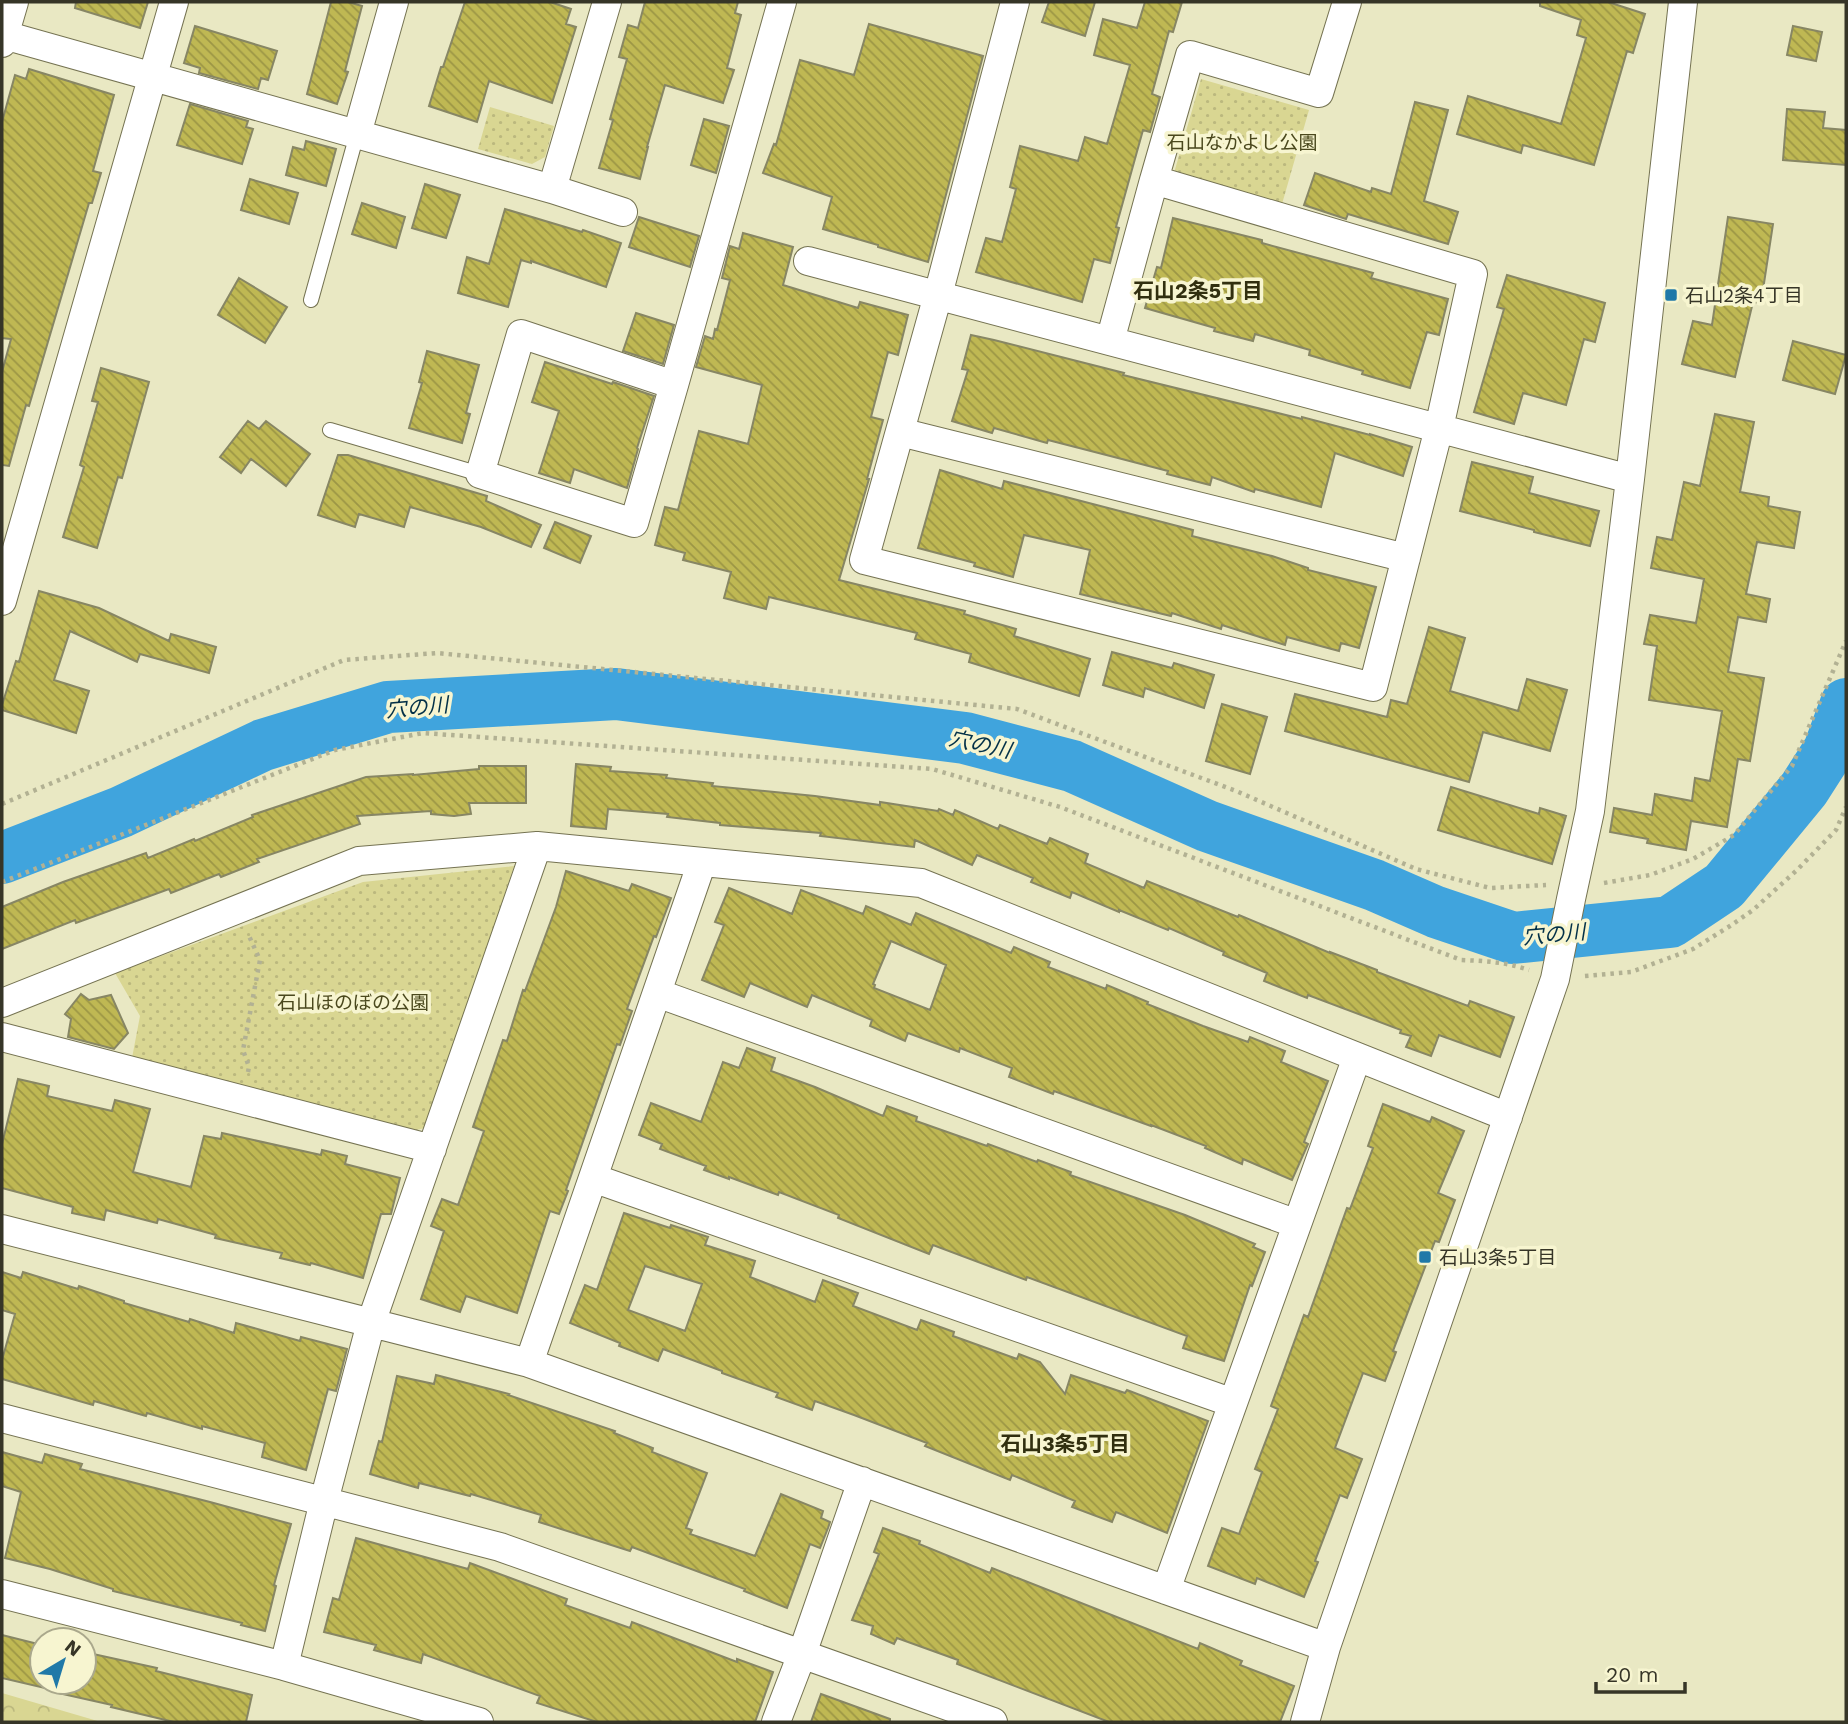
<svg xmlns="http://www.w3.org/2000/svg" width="1848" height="1724" font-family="'Work Sans','Noto Sans JP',sans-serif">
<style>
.forest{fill:url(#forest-crowns)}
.park{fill:url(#park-dots)}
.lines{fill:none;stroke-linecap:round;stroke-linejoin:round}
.river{stroke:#40a4dd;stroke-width:52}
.building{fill:url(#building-back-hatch);stroke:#878664;stroke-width:2;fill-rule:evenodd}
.lane-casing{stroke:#757352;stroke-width:16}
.street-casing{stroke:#757352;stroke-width:30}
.path{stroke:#b2b193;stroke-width:4.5;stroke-dasharray:3.5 5;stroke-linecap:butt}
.lane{stroke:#fff;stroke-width:14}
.street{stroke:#fff;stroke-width:28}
.poi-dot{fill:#2079a8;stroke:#f7f5d0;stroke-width:2.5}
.labels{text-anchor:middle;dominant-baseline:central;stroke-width:7;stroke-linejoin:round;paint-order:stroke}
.park-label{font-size:19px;fill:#4a481d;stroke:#f7f5d0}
.poi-label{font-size:19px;fill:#363527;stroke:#f7f5d0;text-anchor:start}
.neighbourhood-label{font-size:21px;font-weight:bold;fill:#312f0f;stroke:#f7f5d0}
.water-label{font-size:21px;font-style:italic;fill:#043148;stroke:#f7f5d0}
</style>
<defs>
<pattern id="forest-crowns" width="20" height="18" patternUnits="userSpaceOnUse" patternTransform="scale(1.75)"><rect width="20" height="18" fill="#d9d692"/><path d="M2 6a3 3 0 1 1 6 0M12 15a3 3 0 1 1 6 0" fill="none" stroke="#bbb87e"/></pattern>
<pattern id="park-dots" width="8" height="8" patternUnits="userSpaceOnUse" patternTransform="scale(1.75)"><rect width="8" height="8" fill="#d9d692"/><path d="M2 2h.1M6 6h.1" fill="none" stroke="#bbb87e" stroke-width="1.8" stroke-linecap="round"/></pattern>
<pattern id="building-back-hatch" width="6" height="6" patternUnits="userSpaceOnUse" patternTransform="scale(1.75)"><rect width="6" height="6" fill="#bfb853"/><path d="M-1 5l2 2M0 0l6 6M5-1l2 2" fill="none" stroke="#9c9645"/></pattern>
</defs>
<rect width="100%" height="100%" fill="#e9e8c3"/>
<path class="forest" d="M 2,1693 L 101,1722 L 2,1722 Z"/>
<path class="park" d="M 1201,79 L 1309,110 L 1282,204 L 1174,173 Z
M 490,107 L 554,126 L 545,157 L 532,164 L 478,149 Z
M 514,866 L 428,1127 L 413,1131 L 132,1058 L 140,1016 L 115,973 L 363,882 Z"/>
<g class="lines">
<path class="river" d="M 2,858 L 121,812 L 263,745 L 388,707 L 616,694 L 965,738 L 1072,766 L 1207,826 L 1374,885 L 1436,912 L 1513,938 L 1670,922 L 1724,886 L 1804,789 L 1829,750 L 1846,704"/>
</g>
<path class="building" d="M 76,2 L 148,2 L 140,28 L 75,8 Z
M 331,2 L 348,2 L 362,6 L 345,71 L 348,72 L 337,104 L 307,94 Z
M 465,2 L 550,2 L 571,9 L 566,24 L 576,27 L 552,103 L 489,81 L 477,122 L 429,106 L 441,67 L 443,67 Z
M 645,2 L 738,2 L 735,13 L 741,15 L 727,68 L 734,70 L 723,103 L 665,85 L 647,147 L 648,147 L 640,179 L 599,168 L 613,120 L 610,119 L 627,59 L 619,57 L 628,25 L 638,28 Z
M 1049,2 L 1095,2 L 1085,36 L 1042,22 Z
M 1145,2 L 1182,2 L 1173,32 L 1169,31 L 1152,94 L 1160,97 L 1150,132 L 1143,130 L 1116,227 L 1119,228 L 1110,263 L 1094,259 L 1082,302 L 976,272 L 986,238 L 1002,242 L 1016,189 L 1010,187 L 1020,146 L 1078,161 L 1085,137 L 1107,144 L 1130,65 L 1094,55 L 1103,19 L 1137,28 Z
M 1540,2 L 1608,2 L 1645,14 L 1633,53 L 1627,51 L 1594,165 L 1523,145 L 1521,153 L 1457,134 L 1468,96 L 1561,124 L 1586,38 L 1577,35 L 1581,20 L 1540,6 Z
M 869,24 L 983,56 L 928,262 L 878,247 L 878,245 L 823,229 L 832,197 L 763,173 L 774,144 L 776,145 L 800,60 L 854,75 Z
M 195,26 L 277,51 L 268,80 L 261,78 L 258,89 L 199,73 L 200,68 L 184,63 Z
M 1793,26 L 1822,32 L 1816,61 L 1787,55 Z
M 29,69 L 114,95 L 93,171 L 101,173 L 92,203 L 89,203 L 29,406 L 26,405 L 9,466 L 2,465 L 2,372 L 11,339 L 2,338 L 2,122 L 15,75 L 26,79 Z
M 1415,102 L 1448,110 L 1424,201 L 1458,212 L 1448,244 L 1348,214 L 1346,219 L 1304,205 L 1315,173 L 1371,192 L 1372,188 L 1391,194 Z
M 190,104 L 248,121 L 246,127 L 253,129 L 242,164 L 177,145 Z
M 1787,109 L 1825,112 L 1823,128 L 1846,130 L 1846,165 L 1783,160 Z
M 704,119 L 729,126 L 716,173 L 691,165 Z
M 306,141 L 336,149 L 326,186 L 286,175 L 293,147 L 304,150 Z
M 250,179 L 298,193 L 289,224 L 241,210 Z
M 425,184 L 460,195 L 446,238 L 412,228 Z
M 362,203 L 405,217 L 396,248 L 352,234 Z
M 505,209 L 582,232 L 583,230 L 621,243 L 606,287 L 531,261 L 531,263 L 521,260 L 508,307 L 458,293 L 467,257 L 489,264 Z
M 639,217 L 699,236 L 690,267 L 629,247 Z
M 1728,217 L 1773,224 L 1761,303 L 1753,302 L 1735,377 L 1682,364 L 1693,321 L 1712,325 Z
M 1173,218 L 1262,240 L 1262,243 L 1373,273 L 1371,278 L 1448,299 L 1439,335 L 1427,332 L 1410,388 L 1362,374 L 1363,371 L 1309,355 L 1310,350 L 1255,334 L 1253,341 L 1214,331 L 1215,328 L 1145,308 L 1157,267 L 1161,268 Z
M 743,233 L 793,247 L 783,285 L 858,308 L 860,302 L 908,315 L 898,355 L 888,352 L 871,417 L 883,420 L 867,479 L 869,479 L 839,580 L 965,611 L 964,614 L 1016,629 L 1014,636 L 1090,659 L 1079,696 L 969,662 L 971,654 L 915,639 L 917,633 L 769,597 L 766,609 L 724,598 L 731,572 L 683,560 L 685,553 L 655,545 L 665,507 L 678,510 L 699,431 L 748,444 L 762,385 L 696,367 L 705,336 L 713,339 L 715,329 L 717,330 L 730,280 L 722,278 L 730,246 L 739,249 Z
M 1507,275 L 1605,303 L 1595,342 L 1584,339 L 1566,405 L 1523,393 L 1514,424 L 1474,412 L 1504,309 L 1497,307 Z
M 239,278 L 287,307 L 265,343 L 218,315 Z
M 636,313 L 674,325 L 663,364 L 623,351 Z
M 971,335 L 994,340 L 1124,373 L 1123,375 L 1302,419 L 1302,417 L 1370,435 L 1370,434 L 1412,447 L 1403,476 L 1335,453 L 1321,507 L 1255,489 L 1254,492 L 1212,477 L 1210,485 L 1167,474 L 1168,471 L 1118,458 L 1048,440 L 1047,443 L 994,428 L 992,433 L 952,421 L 968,370 L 962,369 Z
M 1793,341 L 1846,355 L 1835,394 L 1783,380 Z
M 427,351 L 479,365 L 466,413 L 470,414 L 462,443 L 409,428 L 422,383 L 419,382 Z
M 545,362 L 612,384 L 613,382 L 654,396 L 637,448 L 638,449 L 627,488 L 574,469 L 570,483 L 539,473 L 559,411 L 532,402 Z
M 101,368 L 149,382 L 122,478 L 118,477 L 97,548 L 63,537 L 84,467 L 80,465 L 98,402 L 92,401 Z
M 1715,414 L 1754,422 L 1740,492 L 1769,497 L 1768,506 L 1800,512 L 1794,548 L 1757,542 L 1746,594 L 1770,599 L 1766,622 L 1738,617 L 1728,672 L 1764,678 L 1750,761 L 1738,759 L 1727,827 L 1691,821 L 1686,850 L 1647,843 L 1648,839 L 1610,832 L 1614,808 L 1652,815 L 1655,794 L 1692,801 L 1695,778 L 1710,781 L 1722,711 L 1649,700 L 1657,646 L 1644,644 L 1650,615 L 1696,623 L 1704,579 L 1651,568 L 1657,537 L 1672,540 L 1684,482 L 1700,486 Z
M 248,421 L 259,429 L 266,421 L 310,454 L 286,486 L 251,459 L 241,473 L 220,457 Z
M 338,455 L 348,455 L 487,496 L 486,501 L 541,525 L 531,547 L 481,527 L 410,507 L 404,527 L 359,514 L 355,527 L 318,515 Z
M 1472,462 L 1533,477 L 1529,493 L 1599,511 L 1590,546 L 1534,532 L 1534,530 L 1460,511 Z
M 940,470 L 1002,489 L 1004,481 L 1193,530 L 1192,536 L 1272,556 L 1308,568 L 1308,570 L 1376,587 L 1359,648 L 1341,643 L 1339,651 L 1287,637 L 1285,645 L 1222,625 L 1221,629 L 1172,613 L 1171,616 L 1080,594 L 1090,550 L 1024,535 L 1013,577 L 974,566 L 975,563 L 918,548 Z
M 555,522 L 591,536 L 580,563 L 544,548 Z
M 39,591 L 99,608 L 169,641 L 171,634 L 216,647 L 209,673 L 140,654 L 137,662 L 70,631 L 54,680 L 89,691 L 76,733 L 2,710 L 2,705 L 16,661 L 19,662 Z
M 1429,627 L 1465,638 L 1450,691 L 1518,711 L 1527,679 L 1567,690 L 1550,751 L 1483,732 L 1469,782 L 1285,731 L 1295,694 L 1387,717 L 1391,700 L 1407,704 Z
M 1112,652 L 1172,668 L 1174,663 L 1214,675 L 1204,708 L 1145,688 L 1143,697 L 1103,685 Z
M 1222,704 L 1267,717 L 1250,774 L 1206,761 Z
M 576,764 L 611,767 L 610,771 L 667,775 L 666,778 L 713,783 L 712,786 L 815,796 L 880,805 L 880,802 L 938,811 L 939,809 L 953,815 L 955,810 L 998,829 L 1000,825 L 1047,844 L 1050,838 L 1088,854 L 1085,863 L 1144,888 L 1147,881 L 1238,917 L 1239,915 L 1330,953 L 1330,952 L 1377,970 L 1377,972 L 1468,1006 L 1470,1001 L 1514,1017 L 1500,1057 L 1439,1035 L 1431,1056 L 1406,1047 L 1411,1036 L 1400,1033 L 1401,1030 L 1308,995 L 1307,998 L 1264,981 L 1267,973 L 1223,955 L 1224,952 L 1169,928 L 1168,930 L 1119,910 L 1119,912 L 1072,892 L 1070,898 L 1031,882 L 1033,878 L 977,855 L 972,865 L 915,840 L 914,847 L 820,836 L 821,833 L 720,825 L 720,823 L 667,817 L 668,814 L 608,809 L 606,829 L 571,826 Z
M 479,766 L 526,766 L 526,803 L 469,803 L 471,814 L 454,816 L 431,814 L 431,811 L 357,816 L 360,824 L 257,859 L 259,862 L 221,877 L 219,874 L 171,893 L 169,889 L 76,923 L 75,920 L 2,949 L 2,907 L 63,882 L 146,853 L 148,858 L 194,839 L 195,841 L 253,817 L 252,815 L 366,777 L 413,774 L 413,775 L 479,769 Z
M 1451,787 L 1539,814 L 1540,808 L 1566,816 L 1552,864 L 1438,830 Z
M 566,871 L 629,891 L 632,884 L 671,898 L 656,937 L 654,936 L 627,1009 L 632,1011 L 620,1045 L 617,1044 L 566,1190 L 568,1191 L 559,1214 L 550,1211 L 517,1313 L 466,1296 L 460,1312 L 421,1299 L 444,1231 L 431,1226 L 442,1199 L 458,1205 L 484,1131 L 473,1127 L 503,1040 L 507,1041 L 523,990 L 525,991 L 556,907 Z
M 729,888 L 792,914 L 801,890 L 863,914 L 866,906 L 911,925 L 916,913 L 1011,953 L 1014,947 L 1050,962 L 1048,967 L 1106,989 L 1107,985 L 1148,1002 L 1147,1004 L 1203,1026 L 1248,1042 L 1250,1037 L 1285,1051 L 1281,1062 L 1328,1081 L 1304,1142 L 1308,1144 L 1292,1180 L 1243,1159 L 1242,1164 L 1205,1148 L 1206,1146 L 1151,1125 L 1151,1126 L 1054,1091 L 1053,1094 L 1009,1077 L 1012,1068 L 960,1048 L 959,1052 L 908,1033 L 905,1041 L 870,1026 L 872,1020 L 812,995 L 807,1007 L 750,983 L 744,997 L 702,980 L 724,925 L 715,922 ZM 891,941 L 946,965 L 930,1010 L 874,988 L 875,985 L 873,984 Z
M 81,994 L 89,1000 L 111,995 L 128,1033 L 114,1049 L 68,1037 L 71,1019 L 65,1014 Z
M 747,1048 L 775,1058 L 771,1071 L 815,1087 L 883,1116 L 887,1106 L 917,1117 L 916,1121 L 987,1146 L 988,1144 L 1037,1162 L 1038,1160 L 1071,1172 L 1070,1175 L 1185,1215 L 1255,1244 L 1253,1247 L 1265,1252 L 1252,1286 L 1250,1285 L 1224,1361 L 1183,1348 L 1187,1336 L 1027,1277 L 1026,1280 L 933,1245 L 929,1254 L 838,1218 L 839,1215 L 779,1192 L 778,1195 L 729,1177 L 729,1179 L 704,1170 L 706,1166 L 660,1149 L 662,1144 L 639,1135 L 651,1103 L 701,1122 L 723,1062 L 739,1068 Z
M 18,1079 L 49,1086 L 47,1096 L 112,1111 L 115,1100 L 150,1109 L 133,1172 L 191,1187 L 204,1136 L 221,1139 L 222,1133 L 321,1155 L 322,1150 L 347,1156 L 345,1164 L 400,1178 L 391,1214 L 381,1214 L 363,1278 L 311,1263 L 310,1265 L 280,1258 L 282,1253 L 215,1238 L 216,1235 L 158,1219 L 157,1223 L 106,1210 L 104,1220 L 72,1213 L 73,1207 L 2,1188 L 2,1144 Z
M 1383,1104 L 1430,1122 L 1432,1117 L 1464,1131 L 1438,1193 L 1455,1200 L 1439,1242 L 1435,1241 L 1393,1351 L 1396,1352 L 1385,1381 L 1363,1373 L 1335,1448 L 1362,1459 L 1347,1498 L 1340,1495 L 1315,1561 L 1318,1562 L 1304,1597 L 1257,1578 L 1255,1584 L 1208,1566 L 1222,1528 L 1239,1534 L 1262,1472 L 1255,1469 L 1278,1409 L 1271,1406 L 1304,1315 L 1308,1317 L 1347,1208 L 1350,1209 L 1373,1148 L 1368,1146 Z
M 624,1213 L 670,1228 L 671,1225 L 708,1237 L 705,1245 L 755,1261 L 750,1277 L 815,1302 L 823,1280 L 858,1293 L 853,1306 L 917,1330 L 921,1320 L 954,1332 L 953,1336 L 1017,1359 L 1019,1354 L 1040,1362 L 1065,1394 L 1071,1375 L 1125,1393 L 1127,1390 L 1208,1421 L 1167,1533 L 1116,1512 L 1112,1522 L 1072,1507 L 1075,1501 L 1012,1475 L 1010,1480 L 925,1446 L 927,1443 L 854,1415 L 815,1401 L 812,1410 L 776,1397 L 778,1393 L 722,1373 L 722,1371 L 663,1349 L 658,1361 L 619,1346 L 620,1343 L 570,1323 L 585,1285 L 597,1290 ZM 645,1266 L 702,1284 L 685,1331 L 628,1310 Z
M 2,1272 L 21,1278 L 23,1272 L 78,1289 L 79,1286 L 124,1301 L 124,1303 L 189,1322 L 190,1319 L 234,1333 L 236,1323 L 300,1341 L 301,1337 L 347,1349 L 336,1391 L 328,1389 L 306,1470 L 262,1457 L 265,1443 L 202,1426 L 202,1429 L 147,1413 L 146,1416 L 94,1401 L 93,1405 L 2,1379 L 2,1360 L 15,1314 L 2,1310 Z
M 436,1375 L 509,1394 L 508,1395 L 615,1431 L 614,1433 L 653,1448 L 652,1452 L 707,1473 L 686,1528 L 692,1530 L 690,1534 L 755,1556 L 781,1494 L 823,1511 L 821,1518 L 830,1522 L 828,1528 L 820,1548 L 810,1544 L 787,1608 L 744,1591 L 745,1589 L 632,1547 L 630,1551 L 539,1522 L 541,1515 L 471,1494 L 470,1496 L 419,1483 L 418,1488 L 370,1474 L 379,1441 L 382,1442 L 397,1376 L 434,1384 Z
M 2,1452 L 42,1463 L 45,1454 L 82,1464 L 80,1469 L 210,1502 L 291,1524 L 274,1585 L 276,1586 L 265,1631 L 241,1625 L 242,1623 L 113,1591 L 113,1589 L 50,1569 L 5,1558 L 21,1492 L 2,1486 Z
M 883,1528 L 920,1541 L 919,1544 L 990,1573 L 992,1568 L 1198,1649 L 1200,1643 L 1242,1661 L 1240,1665 L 1294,1686 L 1280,1722 L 1109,1722 L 957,1664 L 958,1660 L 897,1638 L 894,1644 L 871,1634 L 873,1626 L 852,1620 L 879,1554 L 874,1552 Z
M 356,1538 L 468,1569 L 470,1563 L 567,1599 L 565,1605 L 630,1628 L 632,1622 L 737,1662 L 737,1659 L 773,1672 L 755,1722 L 597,1722 L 537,1703 L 540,1696 L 423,1654 L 421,1663 L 374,1650 L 376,1645 L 324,1632 L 333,1598 L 339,1600 Z
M 2,1635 L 42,1645 L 42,1682 L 84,1682 L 84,1652 L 157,1668 L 156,1671 L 252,1695 L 246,1722 L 174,1722 L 111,1707 L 112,1705 L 58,1693 L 58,1691 L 2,1678 Z
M 821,1694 L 890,1719 L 890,1722 L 811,1722 Z"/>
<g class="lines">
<defs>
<path id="lane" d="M 311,300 L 357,134
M 330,430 L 480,474"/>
<path id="street" d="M 1015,2 L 938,295 L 864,560 L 1373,687 L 1439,428 L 1473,274 L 1154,180 L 1110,341
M 4,35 L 552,189 L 623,212
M 2,43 L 14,2
M 357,134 L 394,2
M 1154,180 L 1190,55 L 1319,93 L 1347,2
M 552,189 L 607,2
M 808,261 L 1630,479
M 674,385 L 521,334 L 480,474 L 634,523 L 674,385 L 782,2
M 900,432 L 1406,558
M 2,601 L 174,2
M 657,993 L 1297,1224
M 2,1003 L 359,861 L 537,846 L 921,883 L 1508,1117
M 2,1037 L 432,1149
M 593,1178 L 1233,1403
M 2,1229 L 529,1363 L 1326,1647
M 529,1363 L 702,862
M 2,1418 L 500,1547 L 993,1722
M 1166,1590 L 1357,1057
M 2,1594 L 284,1666 L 479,1722
M 284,1666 L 324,1501 L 371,1323 L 537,846
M 776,1722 L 802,1654 L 862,1481
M 1305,1722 L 1326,1647 L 1555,979 L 1571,899 L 1590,811 L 1630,479 L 1683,2"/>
</defs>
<use href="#lane" class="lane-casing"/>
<use href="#street" class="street-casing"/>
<path class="path" d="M 2,804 L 344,660 L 437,653 L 1017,709 L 1236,791 L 1416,869 L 1490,888 L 1546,885
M 2,882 L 335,750 L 423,733 L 932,769 L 1060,807 L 1461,960 C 1485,961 1506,962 1529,970
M 1604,883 L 1650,875 L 1693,859 L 1734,835 L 1792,766 L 1846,641
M 1585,976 L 1631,972 L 1693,949 L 1730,926 L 1753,910 L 1797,870 L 1836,830 L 1846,807
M 248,1072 L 249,1067 L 243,1050 L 260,960 L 249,936"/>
<use href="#lane" class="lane"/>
<use href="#street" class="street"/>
</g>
<g class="poi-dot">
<rect x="1664" y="288" width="14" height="14" rx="3.5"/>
<rect x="1418" y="1250" width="14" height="14" rx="3.5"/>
</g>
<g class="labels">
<g class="park-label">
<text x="1242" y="142">石山なかよし公園</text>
<text x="353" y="1002">石山ほのぼの公園</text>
</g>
<g class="poi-label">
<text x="1685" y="295">石山2条4丁目</text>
<text x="1439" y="1257">石山3条5丁目</text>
</g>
<g class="neighbourhood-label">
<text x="1198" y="290">石山2条5丁目</text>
<text x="1065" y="1443">石山3条5丁目</text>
</g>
<g class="water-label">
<text transform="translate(417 707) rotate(-5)">穴の川</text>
<text transform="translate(980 744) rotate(12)">穴の川</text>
<text transform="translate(1554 934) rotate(-5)">穴の川</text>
</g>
</g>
<rect width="1848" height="1724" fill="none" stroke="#363527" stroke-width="7"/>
<g transform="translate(63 1661) rotate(38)"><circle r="33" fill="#f7f5d0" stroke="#aaa88c" stroke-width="2"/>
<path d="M0-5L12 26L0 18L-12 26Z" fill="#2079a8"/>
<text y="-10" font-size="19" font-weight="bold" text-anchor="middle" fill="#363527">N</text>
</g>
<path d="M1596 1682v10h89v-10" fill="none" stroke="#363527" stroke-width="3.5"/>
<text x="1606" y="1682" font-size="21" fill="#363527" stroke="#f7f5d0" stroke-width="5" paint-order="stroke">20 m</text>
</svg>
